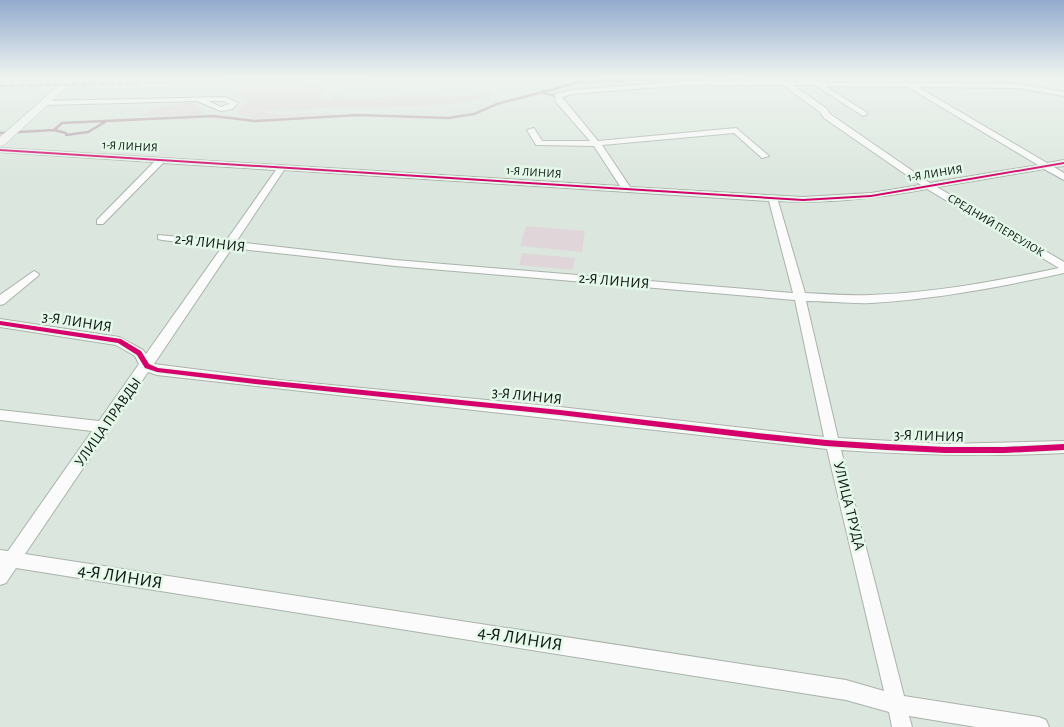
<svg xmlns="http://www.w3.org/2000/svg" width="1064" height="727" font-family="'Alegreya Sans',sans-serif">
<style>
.green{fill:#e0d6d9}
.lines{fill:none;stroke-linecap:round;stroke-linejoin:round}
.stream{stroke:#b39da6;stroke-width:2.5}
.minor-casing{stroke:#aab2ac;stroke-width:2}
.secondary-casing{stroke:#aab2ac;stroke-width:1}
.minor{fill:#fafbfa;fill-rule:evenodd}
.secondary{fill:#f3f6f4;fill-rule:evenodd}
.rail{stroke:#b5b8b6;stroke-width:2.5;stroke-dasharray:6 3;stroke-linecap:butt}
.cycleway-casing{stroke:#e4f8e9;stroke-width:3}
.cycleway{fill:#d6006c;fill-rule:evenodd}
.labels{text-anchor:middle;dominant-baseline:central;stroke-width:5;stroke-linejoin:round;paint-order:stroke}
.far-street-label{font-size:12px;fill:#101712;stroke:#e4f8e9}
.street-label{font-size:15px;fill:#101712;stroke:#e4f8e9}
.near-street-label{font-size:18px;fill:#101712;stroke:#e4f8e9}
</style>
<rect width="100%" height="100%" fill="#dbe6de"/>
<path class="green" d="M 314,87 L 326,89 L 318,97 L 328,101 L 333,98 L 334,94 L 338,94 L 345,96 L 342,100 L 415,95 L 470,97 L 485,90 L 494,93 C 472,109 370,107 339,107 C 321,107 304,111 286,111 C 278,111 271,110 263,110 L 262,112 L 278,114 L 345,113 L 257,119 L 238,114 L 237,112 L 246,104 L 247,100 L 242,96 L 236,95 L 235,93 L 242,90 Z
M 192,102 L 197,105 L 197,108 L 203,112 L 201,115 L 142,116 L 150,109 Z
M 526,226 L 585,231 L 582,252 L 520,246 Z
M 522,253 L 575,258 L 573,270 L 519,265 Z"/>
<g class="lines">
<path class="stream" d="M 733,78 L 737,78
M 543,93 L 555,96
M 54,130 L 66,133 L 66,135 L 88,132 L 105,122
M 0,133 L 54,130 L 62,123 L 213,116 L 255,121 L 358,115 L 448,118 L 474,114 L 497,104 L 580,82 L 700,78"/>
<defs>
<path id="minor" d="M 685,81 L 1019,84 L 1064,92 L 1064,96 L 1019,88 L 918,87 L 1047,163 L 1064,160 L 1064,166 L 1054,167 L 1064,173 L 1064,180 L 1044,169 L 937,187 L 1064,262 L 1064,273 C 1000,287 937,299 871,303 C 850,304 828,301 806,301 L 838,438 L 945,444 L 1064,441 L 1064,453 C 989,457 916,455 841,450 L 904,696 L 1039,717 L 1046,720 L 1049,727 L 976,727 L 909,716 L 912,727 L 892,727 L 889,712 L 846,700 L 16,568 L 6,583 L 0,585 L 0,550 L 8,551 L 92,431 L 0,420 L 0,410 L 99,421 L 139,364 L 135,356 L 116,345 L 0,327 L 0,319 L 119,337 L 143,350 L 146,354 L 222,247 L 162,240 L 158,239 L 158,235 L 226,241 L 276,170 L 163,163 L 103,224 L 97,224 L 97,220 L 154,162 L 0,152 L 0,148 L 620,186 L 594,146 L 539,145 L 536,145 L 527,130 L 534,128 L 542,141 L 590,141 L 556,102 L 555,94 L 572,90 ZM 685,85 L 783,85 L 820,112 L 824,118 L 921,185 L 871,193 L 803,197 L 630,187 L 602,145 L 734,133 L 762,158 L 769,156 L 736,128 L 598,141 L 562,97 L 572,94 ZM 793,85 L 815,85 L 863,116 L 867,114 L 866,112 L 825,86 L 908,87 L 1038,165 L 930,183 L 830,114 L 826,108 ZM 284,170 L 769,201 L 793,293 L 395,260 L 236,242 ZM 927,189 L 1059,268 C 997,281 934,293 870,295 C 848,296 826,294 805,293 L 778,201 C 829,204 878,198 927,189 ZM 232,248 L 395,266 L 795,300 L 824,437 L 560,407 L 279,380 L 154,364 ZM 148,372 L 157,375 L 827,449 L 884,691 L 846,680 L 25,554 Z
M 225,97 L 238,103 L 232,109 L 221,111 L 197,101 L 45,105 L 41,103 L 45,101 ZM 208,101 L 224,101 L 229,104 L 221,107 Z
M 34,271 L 39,274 L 38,276 L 4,304 L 0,305 L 0,295 Z"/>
<path id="secondary" d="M 67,78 L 77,78 L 4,145 L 0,146 L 0,137 Z"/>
</defs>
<use href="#minor" class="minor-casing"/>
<use href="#secondary" class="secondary-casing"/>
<use href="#minor" class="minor"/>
<use href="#secondary" class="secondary"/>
<path class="rail" d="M 0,86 L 368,78"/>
<defs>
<path id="cycleway" d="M 0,149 L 803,199 L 871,195 L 1064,162 L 1064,164 L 871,197 L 803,201 L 0,151 Z
M 0,321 L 121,339 L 141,351 L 149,364 L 158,368 L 255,379 L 560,410 L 767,434 L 826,440 L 886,444 L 945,447 L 1004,447 L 1064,444 L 1064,450 L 1004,453 L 945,453 L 886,450 L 826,446 L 767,440 L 560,415 L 255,384 L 157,372 L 145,368 L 137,355 L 118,343 L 0,325 Z"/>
</defs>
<use href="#cycleway" class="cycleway-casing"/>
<use href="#cycleway" class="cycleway"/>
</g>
<linearGradient id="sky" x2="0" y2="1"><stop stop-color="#93abce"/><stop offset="0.43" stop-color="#eff4f0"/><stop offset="1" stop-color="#eff4f0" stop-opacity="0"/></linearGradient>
<rect width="1064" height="180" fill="url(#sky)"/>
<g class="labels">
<g class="far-street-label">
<text transform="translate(130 146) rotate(3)">1-Я ЛИНИЯ</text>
<text transform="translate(534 172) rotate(4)">1-Я ЛИНИЯ</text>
<text transform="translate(935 173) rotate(-9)">1-Я ЛИНИЯ</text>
<text transform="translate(996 225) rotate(31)">СРЕДНИЙ ПЕРЕУЛОК</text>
</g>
<g class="street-label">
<text transform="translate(210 243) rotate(7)">2-Я ЛИНИЯ</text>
<text transform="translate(614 281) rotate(5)">2-Я ЛИНИЯ</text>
<text transform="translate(77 322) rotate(9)">3-Я ЛИНИЯ</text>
<text transform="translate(527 396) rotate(6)">3-Я ЛИНИЯ</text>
<text transform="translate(108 422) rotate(-55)">УЛИЦА ПРАВДЫ</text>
<text transform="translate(929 436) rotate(2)">3-Я ЛИНИЯ</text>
<text transform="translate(849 506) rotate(76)">УЛИЦА ТРУДА</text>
</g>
<g class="near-street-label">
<text transform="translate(120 577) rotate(9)">4-Я ЛИНИЯ</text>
<text transform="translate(520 639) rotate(9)">4-Я ЛИНИЯ</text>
</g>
</g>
</svg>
